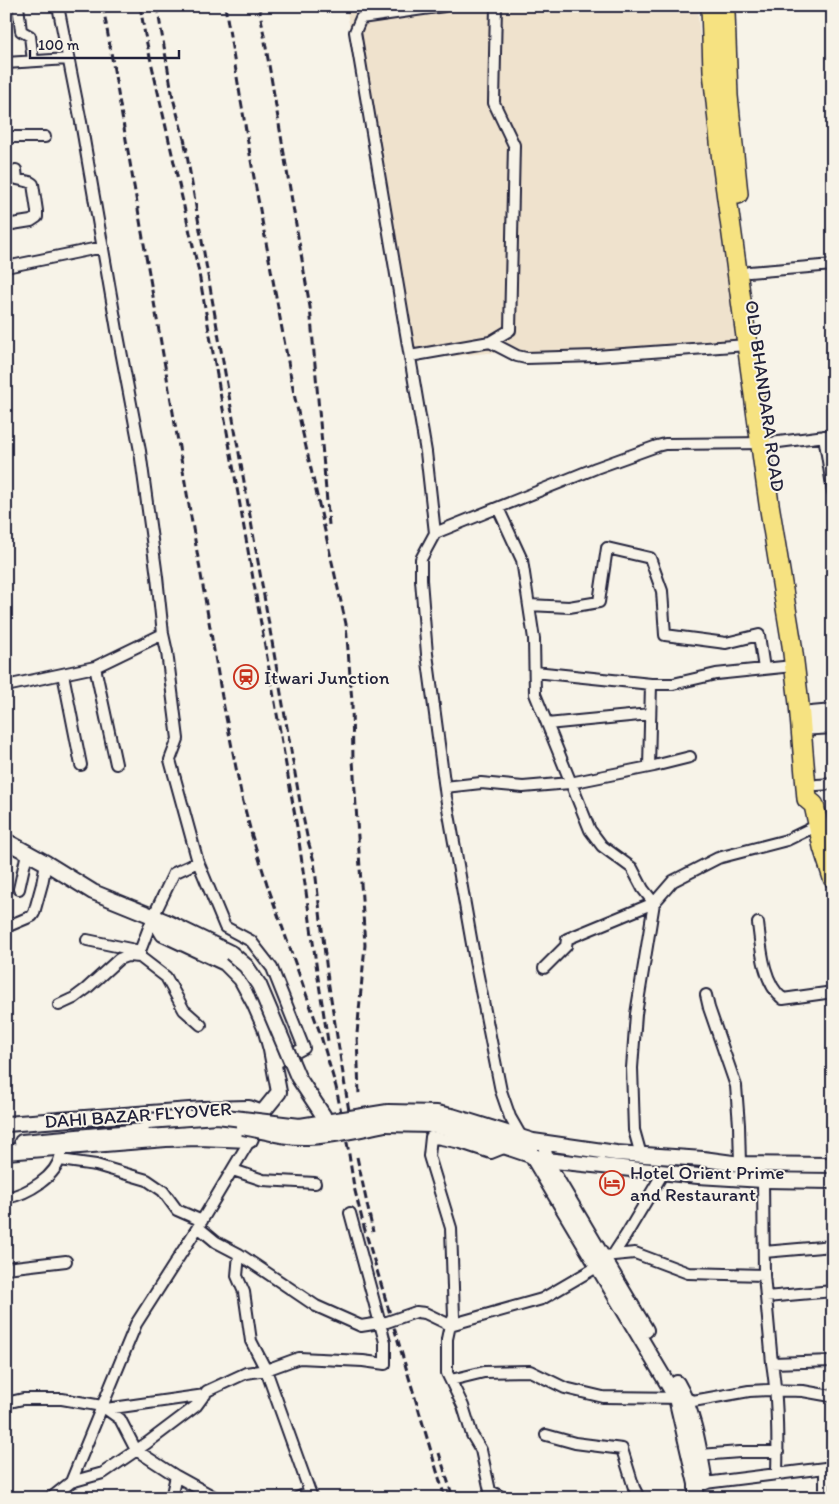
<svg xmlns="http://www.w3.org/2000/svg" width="839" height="1504" font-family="Itim,sans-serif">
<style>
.built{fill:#efe2cd}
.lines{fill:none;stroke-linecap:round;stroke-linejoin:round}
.street-casing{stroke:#22223b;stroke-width:14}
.secondary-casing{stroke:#22223b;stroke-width:18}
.highway-casing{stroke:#22223b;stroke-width:22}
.street{stroke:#f7f3e8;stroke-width:10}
.secondary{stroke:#f7f3e8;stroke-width:14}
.highway{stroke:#f6e281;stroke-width:19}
.rail{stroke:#22223b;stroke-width:3;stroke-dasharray:8 4;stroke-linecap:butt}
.street-bridge-casing{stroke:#22223b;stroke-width:14;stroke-linecap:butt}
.secondary-bridge-casing{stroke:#22223b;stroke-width:18;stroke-linecap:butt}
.street-bridge{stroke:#f7f3e8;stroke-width:10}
.secondary-bridge{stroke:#f7f3e8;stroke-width:14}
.labels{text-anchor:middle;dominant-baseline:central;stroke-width:4;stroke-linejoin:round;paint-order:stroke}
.street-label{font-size:19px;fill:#22223b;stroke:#f7f3e8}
.poi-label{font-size:19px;fill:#22223b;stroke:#f7f3e8;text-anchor:start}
</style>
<rect width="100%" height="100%" fill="#f7f3e8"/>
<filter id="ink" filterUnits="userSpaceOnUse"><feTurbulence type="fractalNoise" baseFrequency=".02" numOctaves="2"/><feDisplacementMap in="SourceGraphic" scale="10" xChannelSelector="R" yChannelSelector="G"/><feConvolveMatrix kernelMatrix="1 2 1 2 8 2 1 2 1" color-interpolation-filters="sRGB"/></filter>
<g filter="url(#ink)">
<path class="built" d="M 346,6 L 698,6 L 699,28 L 737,341 L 551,354 L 488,353 L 407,360 Z"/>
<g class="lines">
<defs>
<path id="street" d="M 18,6 L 21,31 L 30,36 L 33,61
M 58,6 L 81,122 L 117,330 L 140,451 L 157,577 L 163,634 L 167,652 L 178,739 L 170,760 L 198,862 L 225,927 L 251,941 L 272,968 L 304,1048 L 274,1064
M 444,6 L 361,18 L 355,32 L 426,452 L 435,533 L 596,468 L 657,446 L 665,444 L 771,443 L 833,435
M 6,63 L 68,59
M 6,137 L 45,137
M 6,225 L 31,221 L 37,217 L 37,211 L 33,184 L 30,182 L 17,179 L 16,170
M 6,267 L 103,247
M 749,272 L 833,265
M 490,342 L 510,330 L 514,145 L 494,103 L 496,6
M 410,356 L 490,342 L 517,356 L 526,358 L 596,356 L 747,345
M 824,436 L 833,492
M 498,508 L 522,560 L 534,639 L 535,694 L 590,830 L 602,846 L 632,868 L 643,889 L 654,903 L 673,881 L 718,858 L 787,840 L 818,825
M 435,533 L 421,559 L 421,580 L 427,654 L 446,797 L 475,961 L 501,1091 L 510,1117 L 522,1138
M 529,605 L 569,607 L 599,602 L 607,548 L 650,558 L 662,591 L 665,635 L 726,643 L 759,635 L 764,669
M 95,667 L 116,764
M 535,672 L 651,684
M 63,674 L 81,765
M 6,686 L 95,667 L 163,634
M 547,724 L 650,714
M 649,767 L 651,684 L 673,684 L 716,674 L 793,666
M 817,785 L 833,784
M 445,787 L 481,783 L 523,787 L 570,783 L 654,766 L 690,757
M 198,862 L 174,873 L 153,917 L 140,951 L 140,957 L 166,977 L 184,1010 L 201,1025
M 19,889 L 27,853
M 758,923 C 761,948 763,983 783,999 L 833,992
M 6,927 L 32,916 L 34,913 L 42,884 L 46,863
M 87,940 L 140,951
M 544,968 L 566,946 L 567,939 L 654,903
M 706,995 L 709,1008 L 736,1086 L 739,1125 L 740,1164
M 59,1005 L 74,998 L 86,989 L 119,959 L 127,956 L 140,957
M 641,1155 L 634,1130 L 632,1068 L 636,1014 L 654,903
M 60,1160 L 96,1165 L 147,1180 L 163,1191 L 177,1210 L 202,1221
M 233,1170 L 263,1180 L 315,1183
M 6,1198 C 27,1194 57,1177 61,1154
M 198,1227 L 216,1242 L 239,1254 L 316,1306 L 361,1326 L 386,1322
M 764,1252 L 833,1246
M 239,1254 L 237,1276 L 244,1292 L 251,1341 L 266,1370 L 312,1498
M 613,1255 L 626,1235 L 663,1173
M 598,1259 L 603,1256 L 635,1253 L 688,1273 L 764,1275 L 763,1180
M 6,1268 L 66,1261
M 764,1275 L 772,1363 L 833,1361
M 766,1297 L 833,1291
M 416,1312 L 425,1313 L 450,1325 L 542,1299 L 602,1264
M 772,1363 C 778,1400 778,1436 777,1474
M 451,1380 L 484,1372 L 530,1371 L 565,1388 L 603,1397 L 686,1398 L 693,1401 L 749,1391 L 768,1390 L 803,1391 L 831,1396
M 6,1403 L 23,1399 L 62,1399 L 102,1406 L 120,1419 L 136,1450 L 176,1476 L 171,1498
M 106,1409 L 205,1395
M 546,1435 L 575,1443 L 622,1449 L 634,1488 L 639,1498
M 700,1455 L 740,1452 L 778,1452
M 176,1476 L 216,1498
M 71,1482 L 136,1324 L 198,1227 L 250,1140
M 705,1483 L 833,1467
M 51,1498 L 71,1482 L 103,1473 L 147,1443 L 196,1406 L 207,1391 L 246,1373 L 266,1370 L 299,1358 L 363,1361 L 385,1364 L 385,1342 L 350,1213
M 297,1498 L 310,1492
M 504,1498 L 490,1491 L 481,1450 L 472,1435 L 463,1406 L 447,1373 L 447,1339 L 450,1325 L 454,1317 L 451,1228 L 429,1156 L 431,1137 L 461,1143 L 491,1153 L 506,1147
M 825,1498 L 825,1468"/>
<path id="secondary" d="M 800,715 L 833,712
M 801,728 L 833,726
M 6,841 L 46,863 L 93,892 L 167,922 L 231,953
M 388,1112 L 437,1113 L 452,1116 L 533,1141 L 616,1153 L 703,1159 L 740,1164 L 833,1165
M 6,1124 L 203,1109 L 249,1108 L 262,1113
M 385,1124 L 431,1125 L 462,1132 L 545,1160 L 698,1176 L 763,1180 L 833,1181
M 22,1142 L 208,1125 L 243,1127
M 6,1152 L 166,1139 L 199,1138 L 250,1140 L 262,1113 L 279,1092 L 271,1050 L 265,1028 L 254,1003 L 241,979 L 225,963 L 163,934 L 153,917
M 532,1153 L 532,1156 L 676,1398 L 696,1484 L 696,1498
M 545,1154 L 545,1160 L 646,1330
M 677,1383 C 694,1412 699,1449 705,1482"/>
<path id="highway" d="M 711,6 L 713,71 L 722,162 L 769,504 L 792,645 L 799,704 L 807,799 L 814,805 L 823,847 L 833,878
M 725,12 L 728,96 L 738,194"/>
</defs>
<use href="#street" class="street-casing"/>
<use href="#secondary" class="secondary-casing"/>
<use href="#highway" class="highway-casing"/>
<use href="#street" class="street"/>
<use href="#secondary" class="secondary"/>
<use href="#highway" class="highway"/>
<path class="rail" d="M 103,6 L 222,697 L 242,798 L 252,836 L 267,884 L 320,1033 L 336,1087 L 348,1148 L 354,1187 L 364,1227 L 445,1498
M 140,6 L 145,35 L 198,268 L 297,827 L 318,978 L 328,1041
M 157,6 L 173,98 L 187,150
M 225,6 L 253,172 L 294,394 L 346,624 L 352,702 L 353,760 L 365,945 L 357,1034 L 359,1096
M 259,6 L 310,307 L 329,525
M 185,144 L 300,802 L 308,841 L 314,861 L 328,980 L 352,1130
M 357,1157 L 373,1232
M 439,1453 L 453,1498"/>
<defs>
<path id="street-bridge" d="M 387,1322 L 416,1312"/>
<path id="secondary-bridge" d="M 231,953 L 246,966 L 259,985 L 298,1077 L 323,1115 L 331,1134
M 148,1121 L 217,1116 L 300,1126 L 388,1112
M 243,1127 C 265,1131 286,1138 308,1137 C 334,1136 360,1129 385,1124"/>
</defs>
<use href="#street-bridge" class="street-bridge-casing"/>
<use href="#secondary-bridge" class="secondary-bridge-casing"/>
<use href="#street-bridge" class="street-bridge"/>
<use href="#secondary-bridge" class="secondary-bridge"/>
</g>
</g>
<defs>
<symbol id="station-ring" viewBox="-11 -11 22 22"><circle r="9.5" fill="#f7f3e8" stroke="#c8321e" stroke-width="1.5"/><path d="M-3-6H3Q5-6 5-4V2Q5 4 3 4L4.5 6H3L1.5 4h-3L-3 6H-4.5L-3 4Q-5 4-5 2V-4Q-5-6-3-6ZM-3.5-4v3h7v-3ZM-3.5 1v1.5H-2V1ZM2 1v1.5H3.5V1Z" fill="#c8321e"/></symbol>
<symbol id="hotel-ring" viewBox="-11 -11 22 22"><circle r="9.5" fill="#f7f3e8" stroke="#c8321e" stroke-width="1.5"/><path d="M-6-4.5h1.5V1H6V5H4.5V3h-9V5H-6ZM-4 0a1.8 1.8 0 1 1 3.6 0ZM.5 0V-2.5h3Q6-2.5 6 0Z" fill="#c8321e"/></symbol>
</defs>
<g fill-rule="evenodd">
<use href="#station-ring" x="232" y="663" width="28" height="28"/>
<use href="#hotel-ring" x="598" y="1169" width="28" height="28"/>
</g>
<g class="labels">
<g class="street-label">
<text transform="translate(765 396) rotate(82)">OLD BHANDARA ROAD</text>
<text transform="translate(138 1115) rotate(-4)">DAHI BAZAR FLYOVER</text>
</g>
<g class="poi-label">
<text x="264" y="677">Itwari Junction</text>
<text x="630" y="1172">Hotel Orient Prime<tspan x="630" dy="22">and Restaurant</tspan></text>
</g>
</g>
<rect width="839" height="1504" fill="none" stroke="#f7f3e8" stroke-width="25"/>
<rect x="12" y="12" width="814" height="1479" fill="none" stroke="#22223b" stroke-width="2" filter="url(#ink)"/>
<path d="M30 50v8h149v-8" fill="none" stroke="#22223b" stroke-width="2.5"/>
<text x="38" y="50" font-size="15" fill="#22223b" stroke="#f7f3e8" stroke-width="4" paint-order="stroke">100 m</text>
</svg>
